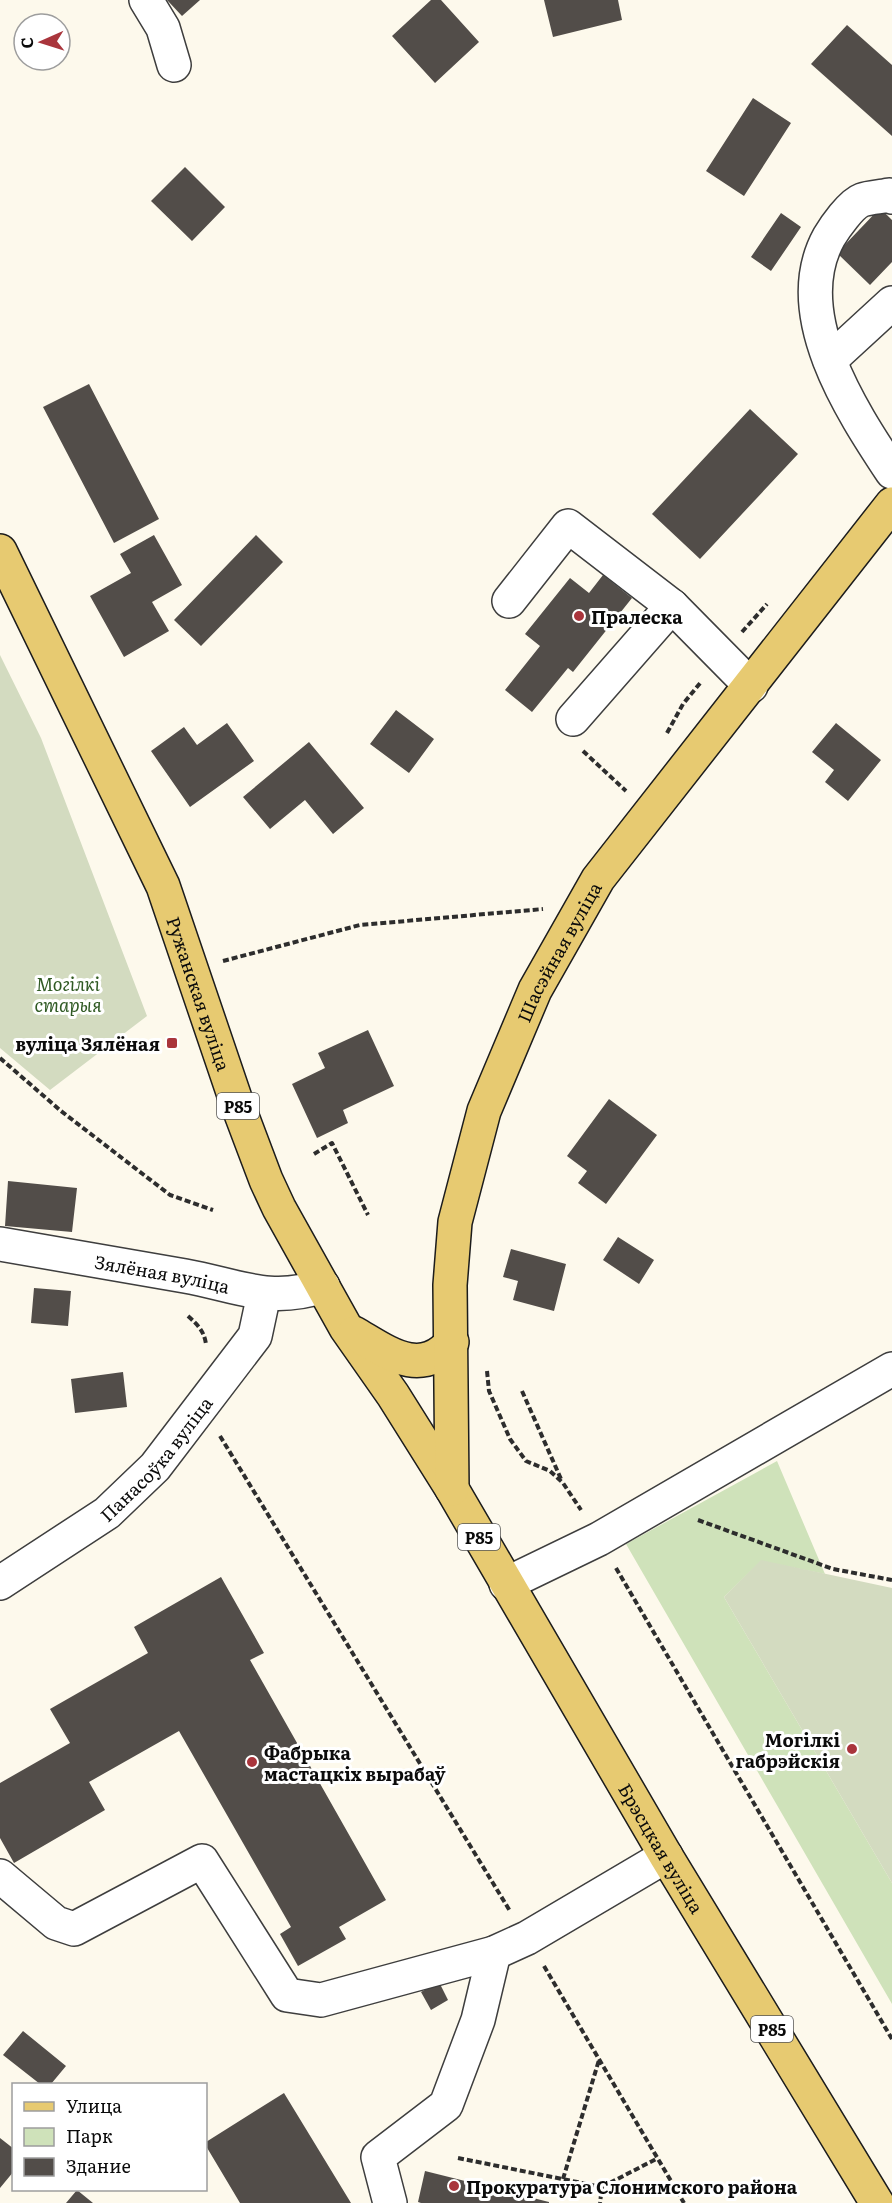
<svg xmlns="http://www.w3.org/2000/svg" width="892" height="2203" font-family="Literata,serif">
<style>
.green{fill:#cfe2ba}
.cemetery{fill:#d3dbc0}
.building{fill:#524d49}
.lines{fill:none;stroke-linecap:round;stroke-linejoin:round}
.minor-casing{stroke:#3e3e3e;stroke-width:36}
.major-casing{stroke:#1c1c1c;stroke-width:36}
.path{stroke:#2d2d2d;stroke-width:4;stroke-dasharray:6 3;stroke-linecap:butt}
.minor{stroke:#fff;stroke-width:33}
.major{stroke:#e7ca71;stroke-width:33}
.poi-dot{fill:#a9353c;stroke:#fff;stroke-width:2}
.labels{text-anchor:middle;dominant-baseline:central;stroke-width:6;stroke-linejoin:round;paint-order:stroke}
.shield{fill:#fff;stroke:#545454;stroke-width:1.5}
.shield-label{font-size:16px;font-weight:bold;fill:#0b0b0b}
.poi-label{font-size:18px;font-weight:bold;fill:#0b0b0b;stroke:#fff;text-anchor:start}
.street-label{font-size:18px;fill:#0b0b0b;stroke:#fff}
.park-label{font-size:18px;font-style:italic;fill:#305a24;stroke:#fff}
</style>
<rect width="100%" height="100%" fill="#fdf9ec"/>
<path class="green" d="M 777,1461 L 825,1574 L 761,1561 L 724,1597 L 892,1883 L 892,2004 L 626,1544 Z"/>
<path class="cemetery" d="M 0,655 L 41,738 L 147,1016 L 50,1090 L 0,1048 Z
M 761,1560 L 892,1588 L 892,1883 L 724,1597 Z"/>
<path class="building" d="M 167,0 L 200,0 L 182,16 Z
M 431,0 L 441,0 L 479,42 L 435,83 L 392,36 Z
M 544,0 L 618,0 L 622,20 L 553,37 Z
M 847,25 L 892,65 L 892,136 L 811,64 Z
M 753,98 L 791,123 L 744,196 L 706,171 Z
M 185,167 L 225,207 L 192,241 L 151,201 Z
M 880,208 L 892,220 L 892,262 L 870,285 L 837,253 Z
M 781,213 L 801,227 L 771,271 L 751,257 Z
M 89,384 L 159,519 L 114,543 L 43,407 Z
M 750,409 L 798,454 L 700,559 L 652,514 Z
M 154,535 L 182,585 L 152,602 L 169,631 L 124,657 L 90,596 L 131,573 L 120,554 Z
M 256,535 L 283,562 L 201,646 L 174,620 Z
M 603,575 L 632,598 L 573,672 L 568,668 L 532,712 L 505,690 L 540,646 L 525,634 L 570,578 L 589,593 Z
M 396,710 L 434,739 L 409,773 L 370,744 Z
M 227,723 L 254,761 L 190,807 L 151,751 L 184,727 L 197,745 Z
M 836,723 L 881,760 L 848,801 L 825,782 L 834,770 L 812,752 Z
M 309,742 L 364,808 L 333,834 L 305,800 L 270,829 L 243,797 Z
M 368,1030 L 394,1086 L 343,1110 L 348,1123 L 317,1138 L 292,1084 L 325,1068 L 318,1053 Z
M 609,1099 L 657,1135 L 606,1204 L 578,1183 L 587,1171 L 567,1156 Z
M 8,1181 L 77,1188 L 72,1232 L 5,1226 Z
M 618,1237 L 654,1260 L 639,1284 L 603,1260 Z
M 511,1249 L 566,1264 L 554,1311 L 513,1300 L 518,1281 L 503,1277 Z
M 34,1288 L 71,1291 L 68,1326 L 31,1323 Z
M 123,1372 L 127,1407 L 75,1413 L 71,1379 Z
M 221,1577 L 264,1653 L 250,1660 L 386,1900 L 339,1927 L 346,1939 L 298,1966 L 280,1934 L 291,1927 L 179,1731 L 89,1782 L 105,1810 L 14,1863 L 0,1838 L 0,1783 L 70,1743 L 50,1709 L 148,1653 L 134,1627 Z
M 439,1982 L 448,2000 L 431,2010 L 421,1992 Z
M 23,2031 L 66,2066 L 51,2084 L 40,2084 L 3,2055 Z
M 284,2093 L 351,2203 L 240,2203 L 206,2146 L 206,2142 Z
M 0,2138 L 14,2149 L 14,2171 L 0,2188 Z
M 425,2171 L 549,2202 L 549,2203 L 421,2203 L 418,2202 Z
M 77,2190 L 93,2203 L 66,2203 Z"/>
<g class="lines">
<defs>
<g id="minor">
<path d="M 146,0 L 163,28 L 174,65"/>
<path d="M 892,197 L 889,195 C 881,197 870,197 862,200 C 851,204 835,227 829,237 C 787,313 851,410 892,472"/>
<path d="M 830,360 L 892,303"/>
<path d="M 509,601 L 568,526 L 672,606"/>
<path d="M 573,719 L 672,606 L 751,686"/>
<path id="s1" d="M 0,1244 C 62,1255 123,1265 185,1276 C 236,1285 269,1304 323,1286"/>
<path id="s2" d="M 0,1583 L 107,1513 L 155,1467 L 255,1336 L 264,1294"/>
<path d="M 506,1584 L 599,1539 L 892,1369"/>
<path d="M 0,1876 L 56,1923 L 74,1929 L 202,1861 L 287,1995 L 321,2000 L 494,1953 L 527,1938 L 666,1856"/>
<path d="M 390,2203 L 378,2157 L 446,2105 L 478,2020 L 494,1953"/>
</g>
<g id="major">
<path id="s3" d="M 0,551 L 163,886 L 235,1098 L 266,1180 L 279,1208 L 346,1328 L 393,1395 L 452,1489 L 666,1856 L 877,2203"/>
<path d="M 354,1333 C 387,1352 420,1379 452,1342"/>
<path id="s4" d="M 452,1489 L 450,1285 L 455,1222 L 484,1111 L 535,990 L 598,879 L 892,504"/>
</g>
</defs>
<use href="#minor" class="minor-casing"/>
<use href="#major" class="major-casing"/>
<path class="path" d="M 742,632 L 767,604
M 667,733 L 683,704 L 701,682
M 583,751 L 626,791
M 223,961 L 360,925 L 543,909
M 0,1058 L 61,1111 L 170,1195 L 213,1210
M 314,1154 L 332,1143 L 368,1215
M 188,1316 C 198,1325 204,1331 206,1344
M 487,1371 L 489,1391 L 510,1439 L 526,1461 L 550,1471 L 563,1483 L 581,1510
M 522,1391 L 561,1479
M 220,1436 L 510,1911
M 698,1520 L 833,1569 L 892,1580
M 616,1568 L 892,2039
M 544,1966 L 684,2203
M 458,2158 L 602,2187 L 600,2203
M 563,2179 L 599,2060
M 602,2187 L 658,2158"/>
<use href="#minor" class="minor"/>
<use href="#major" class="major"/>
</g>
<g class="poi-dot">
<circle cx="579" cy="616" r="6"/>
<rect x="166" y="1037" width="12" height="12" rx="3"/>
<circle cx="852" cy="1749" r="6"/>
<circle cx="252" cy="1762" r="6"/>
<circle cx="454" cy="2186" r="6"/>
</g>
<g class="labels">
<g class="shield">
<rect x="217" y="1093" width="42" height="26" rx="4.5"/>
<rect x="458" y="1524" width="42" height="26" rx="4.5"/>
<rect x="751" y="2016" width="42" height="26" rx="4.5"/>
</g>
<g class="shield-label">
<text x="238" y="1106">Р85</text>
<text x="479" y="1537">Р85</text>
<text x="772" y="2029">Р85</text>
</g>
<g class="poi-label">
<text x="591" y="616">Пралеска</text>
<text x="160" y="1043" text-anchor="end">вуліца Зялёная</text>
<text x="840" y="1739" text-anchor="end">Могілкі<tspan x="840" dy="21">габрэйскія</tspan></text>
<text x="264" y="1752">Фабрыка<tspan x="264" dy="21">мастацкіх вырабаў</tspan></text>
<text x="466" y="2186">Прокуратура Слонимского района</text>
</g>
<g class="street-label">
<text stroke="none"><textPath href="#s4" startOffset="558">Шасэйная вуліца</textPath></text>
<text stroke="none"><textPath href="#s3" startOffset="486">Ружанская вуліца</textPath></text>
<text stroke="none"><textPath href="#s1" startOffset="165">Зялёная вуліца</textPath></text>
<text stroke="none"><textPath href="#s2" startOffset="201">Панасоўка вуліца</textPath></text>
<text stroke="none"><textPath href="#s3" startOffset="1461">Брэсцкая вуліца</textPath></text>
</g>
<g class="park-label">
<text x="68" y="983">Могілкі<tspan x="68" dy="21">старыя</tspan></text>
</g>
</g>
<rect x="12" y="2083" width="195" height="108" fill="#ffffff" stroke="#9d9d9d" stroke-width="1.5"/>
<rect x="24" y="2102" width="30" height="9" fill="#e7ca71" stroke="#9d9d9d" stroke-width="1.5"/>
<text x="66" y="2113" font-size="18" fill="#0b0b0b">Улица</text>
<rect x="24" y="2128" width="30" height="18" fill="#cfe2ba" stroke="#9d9d9d" stroke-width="1.5"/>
<text x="66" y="2143" font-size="18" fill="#0b0b0b">Парк</text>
<rect x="24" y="2158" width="30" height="18" fill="#524d49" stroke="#9d9d9d" stroke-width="1.5"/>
<text x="66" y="2173" font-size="18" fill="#0b0b0b">Здание</text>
<g transform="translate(42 42) rotate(267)"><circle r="28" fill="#ffffff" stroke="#9d9d9d" stroke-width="1.5"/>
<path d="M0-4.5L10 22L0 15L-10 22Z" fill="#a9353c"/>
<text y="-9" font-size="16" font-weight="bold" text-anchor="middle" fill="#0b0b0b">С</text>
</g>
</svg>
